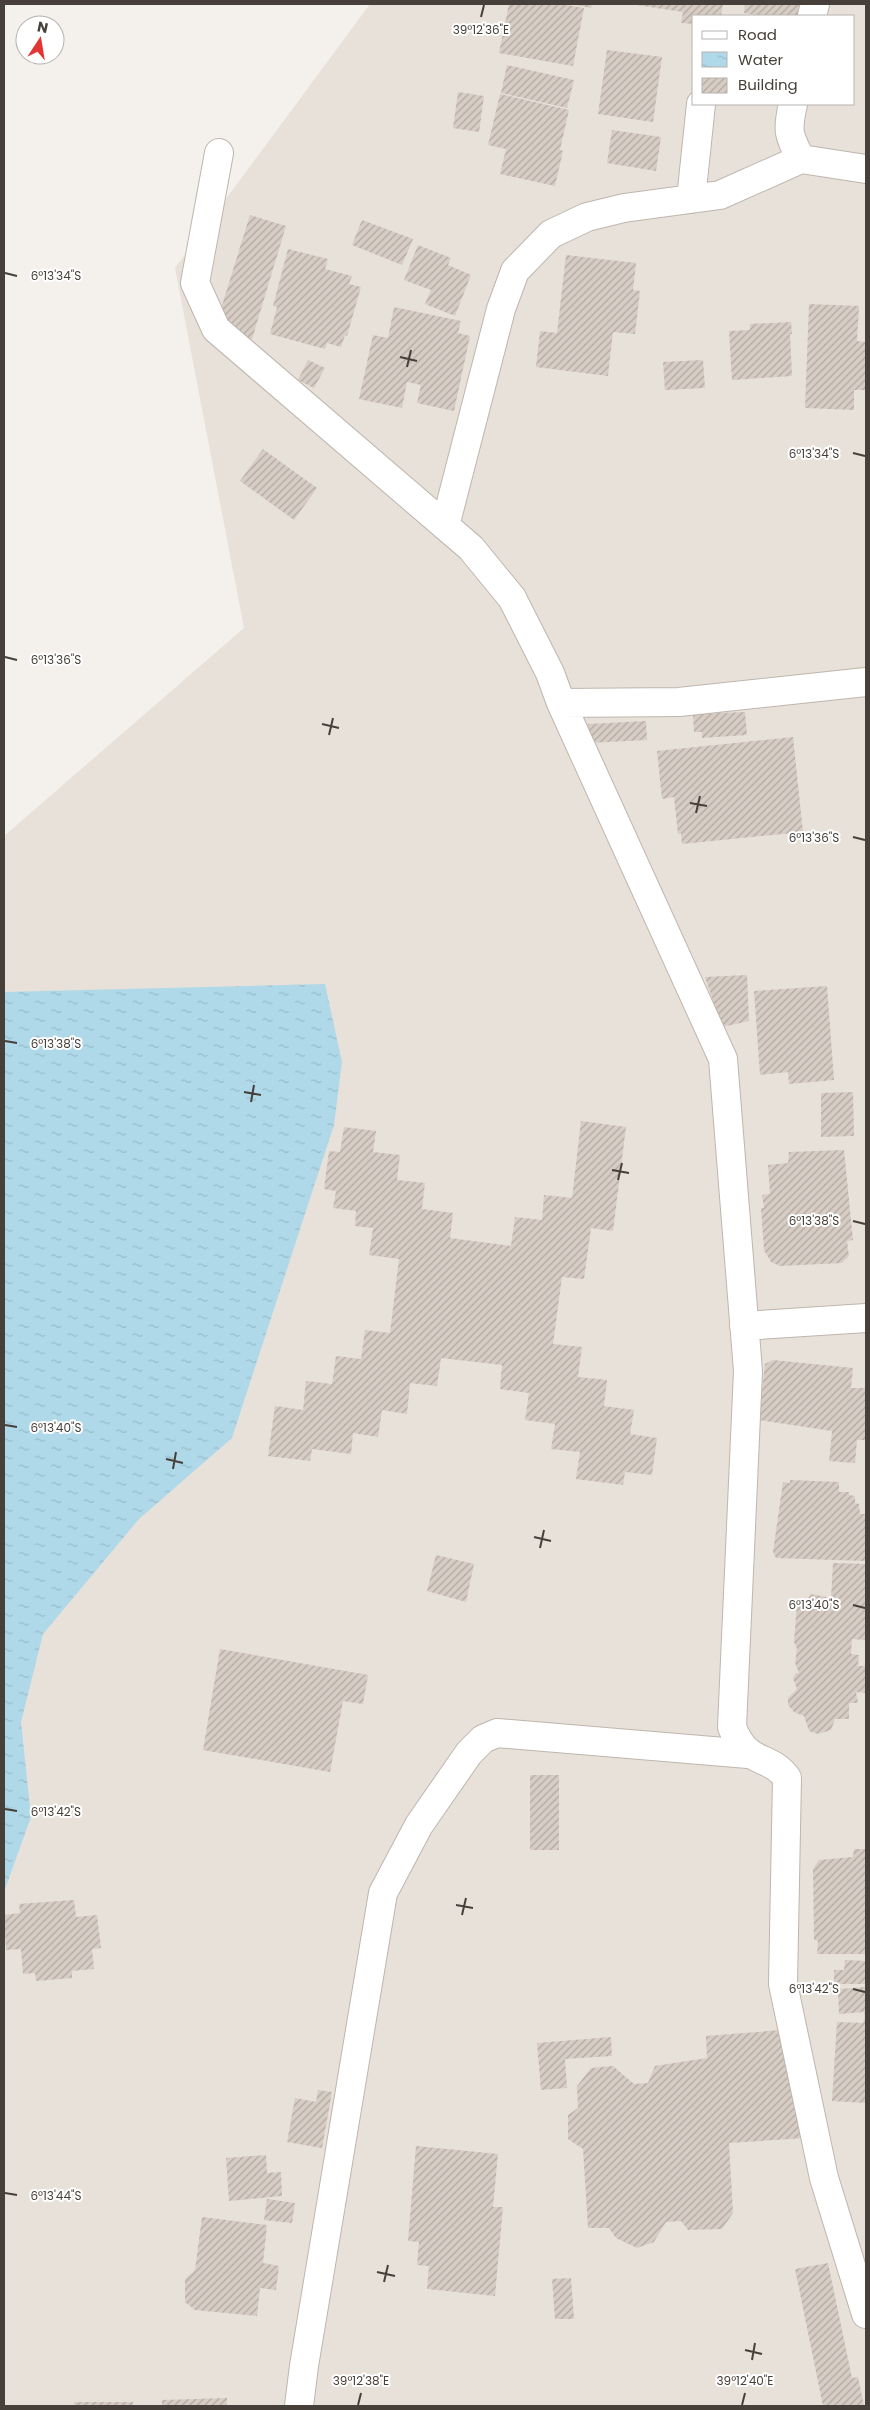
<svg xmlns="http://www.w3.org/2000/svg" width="870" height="2410" font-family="Poppins,sans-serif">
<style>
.residential{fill:#e7e1da;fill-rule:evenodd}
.water{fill:url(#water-ripples)}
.building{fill:url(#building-hatch)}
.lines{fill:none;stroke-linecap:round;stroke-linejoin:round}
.minor-casing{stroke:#beb6ae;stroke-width:30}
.minor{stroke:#fff;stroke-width:28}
.ticks{fill:none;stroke:#47403a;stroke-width:2}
.ticks-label{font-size:12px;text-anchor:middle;fill:#47403a;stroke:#fff;stroke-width:4;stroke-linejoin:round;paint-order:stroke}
</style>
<defs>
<pattern id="water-ripples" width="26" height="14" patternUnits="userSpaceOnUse" patternTransform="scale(1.25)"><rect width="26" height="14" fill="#afd9e9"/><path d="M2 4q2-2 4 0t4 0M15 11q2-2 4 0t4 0" fill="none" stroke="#98bbc9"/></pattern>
<pattern id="building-hatch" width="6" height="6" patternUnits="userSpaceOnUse" patternTransform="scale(1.25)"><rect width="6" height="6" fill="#d7cdc5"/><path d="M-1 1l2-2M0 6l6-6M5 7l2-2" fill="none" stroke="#b0a8a1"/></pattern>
</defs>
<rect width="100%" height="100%" fill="#f4f0eb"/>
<path class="residential" d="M 370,4 L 866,4 L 866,2406 L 4,2406 L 4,836 L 244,628 L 175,268 ZM 694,16 L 854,16 L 854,104 L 694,104 Z"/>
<path class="water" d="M 325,984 L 342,1062 L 334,1125 L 232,1438 L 139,1519 L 43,1634 L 21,1722 L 31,1817 L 4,1892 L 4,992 Z"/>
<path class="building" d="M 509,4 L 561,4 L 584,8 L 573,66 L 499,53 Z
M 572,4 L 592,4 L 591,8 Z
M 630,4 L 723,4 L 721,16 L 694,16 L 694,24 L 681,23 L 683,12 Z
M 745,4 L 800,4 L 798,16 L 763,16 L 744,13 Z
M 607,50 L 662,57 L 653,122 L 598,114 Z
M 507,65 L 574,80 L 567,108 L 501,93 Z
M 458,92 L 484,96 L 479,132 L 453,128 Z
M 500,94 L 569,110 L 560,150 L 563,151 L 555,186 L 500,174 L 506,149 L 488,145 Z
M 612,130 L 661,137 L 656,171 L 607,163 Z
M 250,215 L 286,226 L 252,339 L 215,328 Z
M 362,220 L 413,239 L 402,265 L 352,245 Z
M 418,245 L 451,258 L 448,265 L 471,275 L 455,316 L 425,304 L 431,290 L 404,280 Z
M 288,249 L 328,259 L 325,269 L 352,276 L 349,284 L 361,287 L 347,336 L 345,335 L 341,347 L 327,343 L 325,349 L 270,334 L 277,307 L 273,306 Z
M 566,255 L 636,263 L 633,290 L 640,291 L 635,334 L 613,332 L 608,376 L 536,367 L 540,331 L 557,333 Z
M 809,304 L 859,306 L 857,341 L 866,342 L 866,390 L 854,390 L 854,410 L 805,408 Z
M 394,307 L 461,321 L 458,333 L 470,336 L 454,411 L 417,403 L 421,385 L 407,382 L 402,408 L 359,399 L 373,335 L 388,338 Z
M 791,322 L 792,334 L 790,334 L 792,376 L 732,380 L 729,331 L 750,330 L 750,324 Z
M 308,360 L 325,368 L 314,388 L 298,380 Z
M 703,360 L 705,388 L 665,390 L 663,362 Z
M 263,449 L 317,488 L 294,520 L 240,481 Z
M 745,712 L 747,735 L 702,738 L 702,732 L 694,732 L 693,714 Z
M 646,721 L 647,740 L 589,743 L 588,724 Z
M 793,737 L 803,832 L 682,844 L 681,833 L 678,834 L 674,797 L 662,799 L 657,751 Z
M 747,975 L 749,1021 L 722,1027 L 705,977 Z
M 827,986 L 834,1080 L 789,1084 L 788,1072 L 760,1075 L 754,991 Z
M 853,1092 L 854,1136 L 821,1137 L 821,1093 Z
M 581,1121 L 626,1127 L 613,1231 L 591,1228 L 584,1279 L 562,1277 L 553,1344 L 582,1347 L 578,1377 L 607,1380 L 604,1406 L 634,1410 L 630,1434 L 657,1438 L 652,1475 L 625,1472 L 623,1485 L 576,1479 L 580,1452 L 551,1449 L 555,1424 L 525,1420 L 529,1393 L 500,1389 L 502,1365 L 441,1358 L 437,1386 L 410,1383 L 407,1414 L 382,1410 L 378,1437 L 353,1433 L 351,1454 L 312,1449 L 310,1461 L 268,1456 L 275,1406 L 303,1410 L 306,1381 L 332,1384 L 336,1356 L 361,1359 L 365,1330 L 390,1333 L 399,1259 L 369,1255 L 373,1228 L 355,1226 L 356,1211 L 333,1208 L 336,1191 L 324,1189 L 329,1151 L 340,1152 L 344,1127 L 376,1131 L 373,1152 L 400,1155 L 397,1180 L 425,1183 L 422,1209 L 453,1213 L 450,1238 L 511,1246 L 515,1217 L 542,1220 L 544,1195 L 572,1198 Z
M 844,1150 L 853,1240 L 847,1241 L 849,1256 L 842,1263 L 780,1266 L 771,1262 L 764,1250 L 761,1208 L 764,1208 L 762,1195 L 770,1194 L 768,1165 L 788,1163 L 789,1152 Z
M 773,1360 L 853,1368 L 851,1388 L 866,1388 L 866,1440 L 857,1440 L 855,1463 L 829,1461 L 832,1431 L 759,1420 L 765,1364 Z
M 790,1480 L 839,1482 L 839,1492 L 849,1492 L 849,1495 L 855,1496 L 855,1503 L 859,1504 L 860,1514 L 866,1514 L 866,1561 L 776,1558 L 773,1552 L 783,1482 L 790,1483 Z
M 436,1555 L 474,1564 L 466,1602 L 427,1591 Z
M 833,1563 L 866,1564 L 866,1640 L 852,1639 L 851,1654 L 859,1655 L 858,1666 L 866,1666 L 866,1693 L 856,1692 L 858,1703 L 849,1703 L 849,1719 L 835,1719 L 831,1730 L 818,1734 L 809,1731 L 804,1716 L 794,1712 L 788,1705 L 788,1698 L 797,1689 L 793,1678 L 796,1673 L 799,1673 L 795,1663 L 797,1649 L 794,1642 L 797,1603 L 804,1602 L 811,1594 L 831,1598 Z
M 220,1649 L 368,1675 L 363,1704 L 343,1701 L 330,1772 L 203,1750 Z
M 530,1775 L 559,1775 L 559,1850 L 530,1850 Z
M 854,1849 L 866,1849 L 866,1954 L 817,1954 L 818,1941 L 814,1940 L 813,1869 L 819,1860 L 853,1857 Z
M 74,1900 L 76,1917 L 97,1915 L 101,1948 L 92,1949 L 94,1969 L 72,1971 L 72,1978 L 36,1981 L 35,1973 L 23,1974 L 21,1949 L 6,1950 L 4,1915 L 20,1913 L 19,1904 Z
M 845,1960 L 866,1961 L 866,1984 L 834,1984 L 834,1970 L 844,1970 Z
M 866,1987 L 866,2103 L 832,2101 L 837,2022 L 863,2023 L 865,2016 L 864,2012 L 839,2014 L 838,1989 Z
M 782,2030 L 805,2138 L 729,2143 L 733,2213 L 722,2229 L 688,2230 L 681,2221 L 666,2222 L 654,2242 L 637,2248 L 616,2238 L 609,2228 L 588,2228 L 583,2149 L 568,2139 L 568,2115 L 578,2108 L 577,2086 L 591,2068 L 613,2066 L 634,2084 L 648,2083 L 655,2066 L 707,2058 L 706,2036 Z
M 611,2037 L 612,2056 L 565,2059 L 567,2088 L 541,2090 L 537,2043 Z
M 318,2090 L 332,2092 L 322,2148 L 287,2142 L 295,2098 L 316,2102 Z
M 416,2146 L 498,2154 L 493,2207 L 503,2207 L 495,2296 L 427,2289 L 429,2266 L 417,2265 L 419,2242 L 408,2241 Z
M 266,2155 L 267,2173 L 281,2172 L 282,2196 L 229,2201 L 226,2158 Z
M 267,2199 L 295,2203 L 292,2223 L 264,2220 Z
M 202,2217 L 267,2225 L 263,2263 L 279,2266 L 276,2290 L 260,2288 L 257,2316 L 195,2310 L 185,2302 L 185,2279 L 195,2270 Z
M 828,2263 L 852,2378 L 858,2377 L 864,2406 L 823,2406 L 795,2269 Z
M 571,2278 L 574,2319 L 555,2319 L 552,2279 Z
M 227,2398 L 227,2406 L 162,2406 L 162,2400 Z
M 74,2402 L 133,2402 L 133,2406 L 74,2406 Z"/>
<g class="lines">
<defs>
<path id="minor" d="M 812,16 L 815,4
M 793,104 C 787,130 788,135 801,159
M 219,153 L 195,283 L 216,329 L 471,548 L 512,598 L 550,673 L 561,703 L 723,1059 L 748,1371 L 732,1727 C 747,1767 769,1753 787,1778 L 783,1984 L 824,2178 L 866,2314
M 691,199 L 701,104
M 445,526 L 501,309 L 515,271 L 551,234 L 587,217 L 624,208 L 720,195 L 801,159 L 866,169
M 561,703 L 679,702 L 866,682
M 744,1326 L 866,1318
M 299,2406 L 304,2366 L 383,1893 L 419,1825 L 469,1753 L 483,1739 L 497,1733 L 748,1754"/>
</defs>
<use href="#minor" class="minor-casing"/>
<use href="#minor" class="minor"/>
</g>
<path class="ticks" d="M 481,17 L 484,5M 5,273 L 17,276M 400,357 L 417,361M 407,367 L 411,350M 853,453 L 865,456M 5,657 L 17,660M 322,724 L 339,728M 329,735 L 333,718M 690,803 L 707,806M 696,813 L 700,796M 853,837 L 865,840M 5,1041 L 17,1043M 244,1092 L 261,1095M 251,1102 L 254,1085M 612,1170 L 629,1173M 618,1180 L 622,1163M 853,1221 L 865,1224M 5,1425 L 17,1427M 166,1459 L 183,1463M 173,1469 L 176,1452M 534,1537 L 551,1541M 540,1548 L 544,1530M 853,1605 L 865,1608M 5,1809 L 17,1811M 456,1905 L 473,1908M 462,1915 L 466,1898M 853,1989 L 865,1992M 5,2193 L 17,2195M 377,2272 L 395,2276M 384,2282 L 388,2265M 745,2350 L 762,2354M 752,2360 L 755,2343M 358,2405 L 361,2393M 742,2405 L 745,2393"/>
<g class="ticks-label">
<text x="481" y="34">39°12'36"E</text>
<text x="56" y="280">6°13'34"S</text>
<text x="814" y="458">6°13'34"S</text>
<text x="56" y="664">6°13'36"S</text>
<text x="814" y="842">6°13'36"S</text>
<text x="56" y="1048">6°13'38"S</text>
<text x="814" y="1225">6°13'38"S</text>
<text x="56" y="1432">6°13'40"S</text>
<text x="814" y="1609">6°13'40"S</text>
<text x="56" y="1816">6°13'42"S</text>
<text x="814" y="1993">6°13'42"S</text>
<text x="56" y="2200">6°13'44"S</text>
<text x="361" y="2385">39°12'38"E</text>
<text x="745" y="2385">39°12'40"E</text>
</g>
<rect width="870" height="2410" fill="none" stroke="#47403a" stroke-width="10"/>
<rect x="692" y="15" width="162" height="90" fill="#ffffff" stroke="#b5b3b0"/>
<rect x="702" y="31" width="25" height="8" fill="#ffffff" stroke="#b5b3b0"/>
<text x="738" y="40" font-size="15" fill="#47403a">Road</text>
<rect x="702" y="52" width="25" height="15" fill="url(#water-ripples)" stroke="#b5b3b0"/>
<text x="738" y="65" font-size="15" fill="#47403a">Water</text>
<rect x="702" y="78" width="25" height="15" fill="url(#building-hatch)" stroke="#b5b3b0"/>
<text x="738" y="90" font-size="15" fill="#47403a">Building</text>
<g transform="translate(40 40) rotate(12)"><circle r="24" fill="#ffffff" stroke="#b5b3b0"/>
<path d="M0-4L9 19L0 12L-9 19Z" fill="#e13634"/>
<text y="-8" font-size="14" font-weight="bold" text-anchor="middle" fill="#47403a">N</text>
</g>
</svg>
